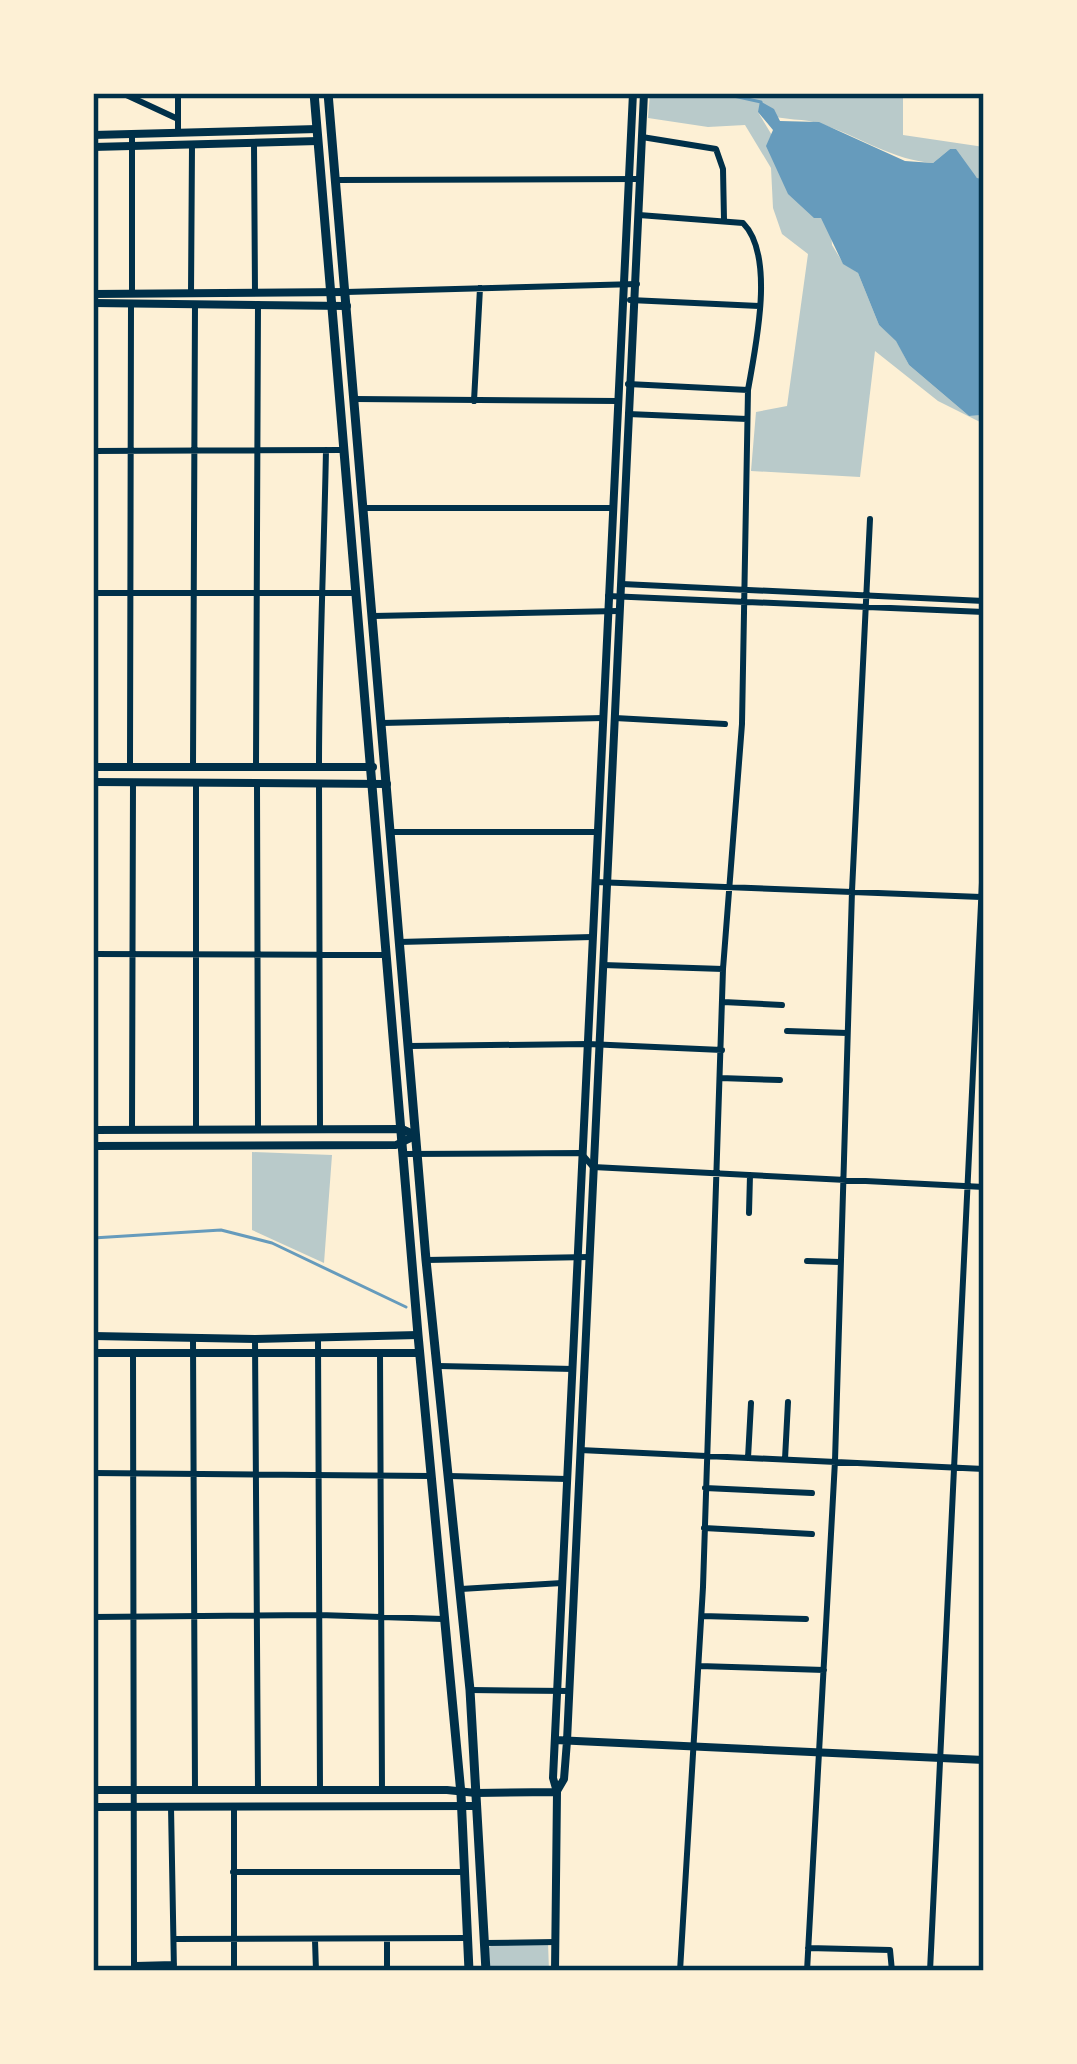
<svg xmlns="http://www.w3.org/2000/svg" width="1077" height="2064" font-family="Manrope,sans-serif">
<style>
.green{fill:#b9caca}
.water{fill:#669bbc}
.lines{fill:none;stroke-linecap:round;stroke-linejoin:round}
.stream{stroke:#669bbc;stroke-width:3}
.minor{stroke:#003049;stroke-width:6}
.tertiary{stroke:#003049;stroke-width:8}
.secondary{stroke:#003049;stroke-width:8}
.primary{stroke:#003049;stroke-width:9}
.neatline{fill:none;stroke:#003049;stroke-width:4.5}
</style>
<rect width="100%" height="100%" fill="#fdf0d5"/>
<path class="green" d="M 650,93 L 903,93 L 903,135 L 984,147 L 984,179 L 977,178 L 950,149 L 933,163 C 893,160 862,138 824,125 C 803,117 782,122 758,112 L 831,233 L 832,245 L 843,263 L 858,273 L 879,325 L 896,340 L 909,365 L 969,416 L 984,415 L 984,424 L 938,401 L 875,351 L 860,477 L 751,471 L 756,412 L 787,406 L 808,254 L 782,234 L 773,208 L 771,168 L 745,125 L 708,127 L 648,118 Z
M 252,1152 L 332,1155 L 324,1263 L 252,1230 Z
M 548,1942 L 549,1971 L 490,1971 L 489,1948 L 493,1943 Z"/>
<path class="water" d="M 760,101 L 774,109 L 780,121 L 819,122 L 905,161 L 933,163 L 950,149 L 956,149 L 977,178 L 984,179 L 984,415 L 969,416 L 909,365 L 896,341 L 879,325 L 858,273 L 843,264 L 821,218 L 814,218 L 788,194 L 766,146 L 773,130 L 758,112 Z"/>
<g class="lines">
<path class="stream" d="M 720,93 L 761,102
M 93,1238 L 221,1230 L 272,1243 L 406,1307"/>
<path class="minor" d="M 122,93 L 178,119
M 178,93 L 178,133
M 967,93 L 984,95
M 132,134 L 132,294
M 642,137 L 716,149 L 723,169 L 724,220
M 254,144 L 255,293
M 335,180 L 640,179
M 639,215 L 743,223 C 776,256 755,349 748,390 L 742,724 L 723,969 L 703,1587 L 680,1971
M 346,292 L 637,284
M 191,294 L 192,146
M 630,300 L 759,306
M 628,384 L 748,390
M 355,399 L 618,401
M 474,401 L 480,288
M 628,414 L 747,419
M 93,451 L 345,450
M 365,508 L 612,508
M 622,584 L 984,601
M 93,593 L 354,593
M 608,596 L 984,612
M 373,616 L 618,611
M 615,718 L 725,724
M 382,723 L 603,718
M 193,766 L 195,304
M 256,766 L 258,304
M 130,767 L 131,304
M 319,767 C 319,661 324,556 326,450
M 319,783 L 320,1130
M 196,784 L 196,1130
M 257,784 L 258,1129
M 391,832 L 597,832
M 595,882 L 981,897
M 399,942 L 592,937
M 93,954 L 387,955
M 603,965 L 723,969
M 723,1002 L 782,1005
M 787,1031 L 847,1033
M 409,1046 L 588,1044 L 722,1050
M 720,1078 L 780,1080
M 132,1130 L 133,782
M 404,1154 L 581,1153 L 593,1167 L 984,1187
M 749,1213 L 750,1175
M 426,1260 L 589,1257
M 807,1261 L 840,1262
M 193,1339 L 195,1791
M 255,1339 L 258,1791
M 318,1339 L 320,1791
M 380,1352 L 382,1791
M 133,1353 L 134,1971
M 438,1366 L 573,1369
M 580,1450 L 984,1469
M 748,1458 L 751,1403
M 785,1459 L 788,1402
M 93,1473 L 431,1476
M 449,1476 L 567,1479
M 705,1488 L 812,1493
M 704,1528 L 812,1534
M 461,1589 L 562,1583
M 702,1616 L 806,1619
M 93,1617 L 319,1615 L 443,1619
M 699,1666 L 824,1670
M 470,1690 L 569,1691
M 171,1807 L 174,1971
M 234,1807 L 234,1971
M 233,1872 L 464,1872
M 174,1939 L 468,1938
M 387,1939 L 387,1971
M 315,1940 L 316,1971
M 485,1943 L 556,1942
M 808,1948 L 890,1950 L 892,1971
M 136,1965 L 174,1964
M 807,1971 L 835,1461 L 852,891 L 870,519
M 930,1971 L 984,841"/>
<path class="tertiary" d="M 93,135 L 317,129
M 93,147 L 318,141
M 93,294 L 346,292
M 93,303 L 347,306
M 93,767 L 373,767
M 93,782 L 387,784
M 93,1130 L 402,1129 L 415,1135
M 93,1146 L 396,1145 L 415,1136
M 93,1336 L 255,1339 L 418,1335
M 93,1353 L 420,1353
M 555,1740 L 984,1760
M 557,1791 L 564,1779 L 567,1741 L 644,93
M 476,1793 L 557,1792
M 555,1971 L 557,1792 L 553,1778 L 633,93"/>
<path class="secondary" d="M 93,1790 L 447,1790 L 476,1793
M 93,1807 L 477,1806"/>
<path class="primary" d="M 314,93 L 418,1335 L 461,1794 L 469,1971
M 328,93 L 426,1260 L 470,1690 L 486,1971"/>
</g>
<rect width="1077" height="2064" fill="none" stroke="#fdf0d5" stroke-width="192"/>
<rect x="96" y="96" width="885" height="1872" class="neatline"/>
</svg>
